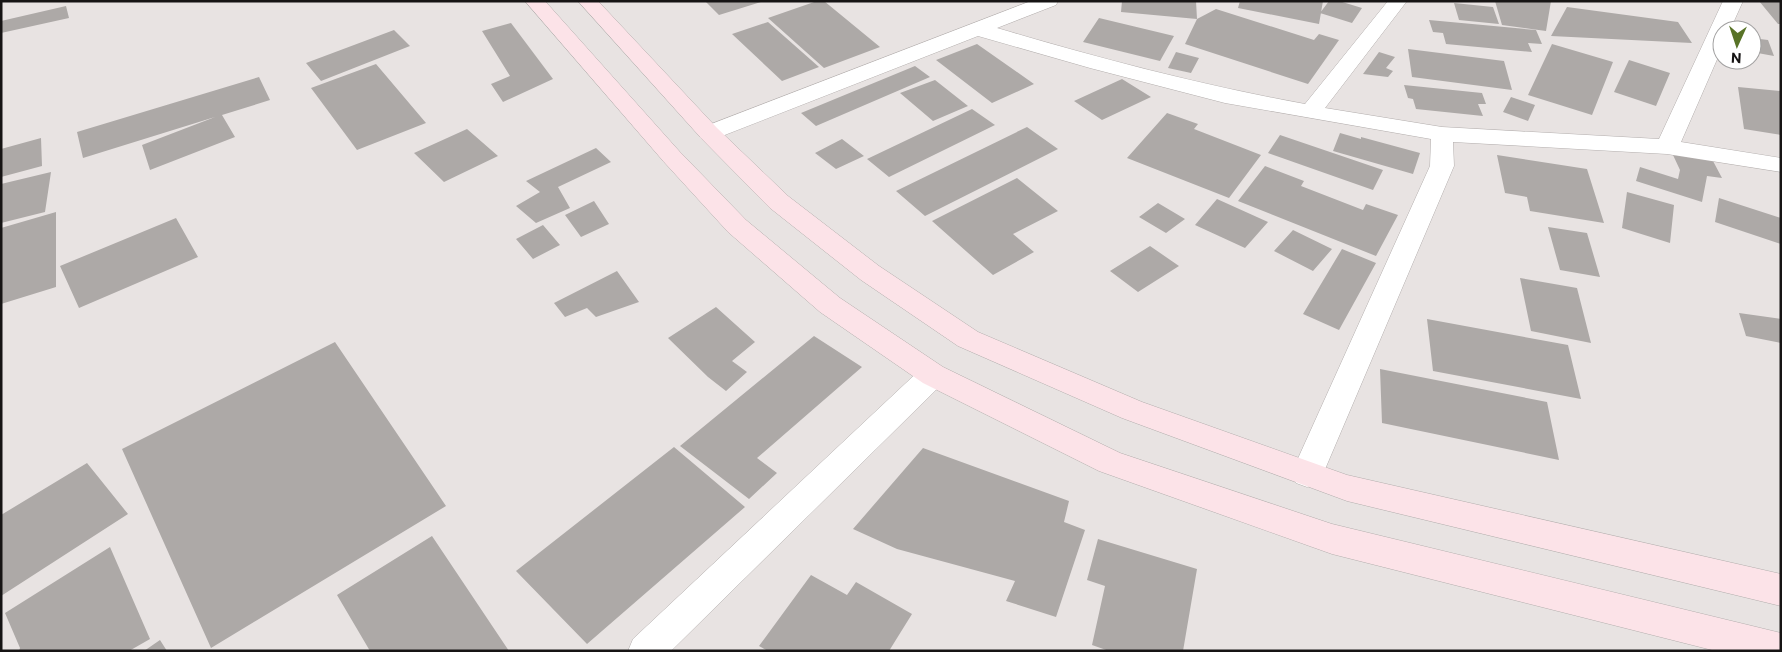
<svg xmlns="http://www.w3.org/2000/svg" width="1782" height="652" font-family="Commissioner,sans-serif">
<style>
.building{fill:#ada9a7}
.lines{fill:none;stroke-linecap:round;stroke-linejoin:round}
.minor-casing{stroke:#b3aead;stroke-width:1}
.secondary-casing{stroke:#b3aead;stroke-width:1}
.minor{fill:#fff;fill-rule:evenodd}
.secondary{fill:#fce3e8;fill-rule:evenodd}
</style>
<rect width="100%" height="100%" fill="#e8e3e2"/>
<path class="building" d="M 705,1 L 761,1 L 761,2 L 719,15 Z
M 817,1 L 824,1 L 880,47 L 824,68 L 768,18 Z
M 1122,1 L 1196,1 L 1197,19 L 1121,12 Z
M 1240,1 L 1323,1 L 1319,24 L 1238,8 Z
M 1329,1 L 1339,1 L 1362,8 L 1352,23 L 1320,13 Z
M 1495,1 L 1551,1 L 1546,31 L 1502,25 Z
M 1759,1 L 1781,1 L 1781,24 L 1778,24 Z
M 1454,3 L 1493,7 L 1499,24 L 1459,20 Z
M 66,6 L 69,18 L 1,33 L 1,21 Z
M 1567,7 L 1678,22 L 1692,43 L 1551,36 Z
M 1216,9 L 1314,40 L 1319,34 L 1339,40 L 1308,84 L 1185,44 L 1197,19 Z
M 1099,18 L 1174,36 L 1160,61 L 1083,42 Z
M 1429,20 L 1536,30 L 1542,44 L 1528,43 L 1532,52 L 1446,44 L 1443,33 L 1433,32 Z
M 768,22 L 819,67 L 782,81 L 732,34 Z
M 511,23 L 553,79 L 503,102 L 491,84 L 510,76 L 482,31 Z
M 394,30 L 410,46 L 321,81 L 306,63 Z
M 1752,38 L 1768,40 L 1774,56 L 1752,52 Z
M 977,44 L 1034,84 L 992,103 L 936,60 Z
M 1552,44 L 1613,62 L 1592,115 L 1528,95 Z
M 1408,49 L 1504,61 L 1512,90 L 1412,77 Z
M 1176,52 L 1199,58 L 1191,73 L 1168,68 Z
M 1379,52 L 1395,57 L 1386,68 L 1393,71 L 1388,77 L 1363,74 Z
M 1629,60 L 1670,73 L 1656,106 L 1614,92 Z
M 376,64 L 426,123 L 357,150 L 311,88 Z
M 915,66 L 930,77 L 816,126 L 801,113 Z
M 259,77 L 270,100 L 222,115 L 235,137 L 150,170 L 142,145 L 215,117 L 83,158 L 77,132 Z
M 1122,79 L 1151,97 L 1102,120 L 1074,101 Z
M 935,80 L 968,106 L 933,121 L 900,93 Z
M 1404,85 L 1482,93 L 1486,104 L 1478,104 L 1483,116 L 1416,109 L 1413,99 L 1408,98 Z
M 1738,87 L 1781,91 L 1781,135 L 1744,129 Z
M 1511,97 L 1535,105 L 1528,121 L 1503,112 Z
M 972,109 L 995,125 L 889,177 L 867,159 Z
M 1167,113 L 1198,124 L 1194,129 L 1261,155 L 1229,198 L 1127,158 Z
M 1027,127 L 1058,149 L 925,216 L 896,191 Z
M 467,129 L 498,156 L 444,182 L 414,153 Z
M 1340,133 L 1361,139 L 1361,137 L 1420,153 L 1413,174 L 1333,151 Z
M 1280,135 L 1383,170 L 1373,190 L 1268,153 Z
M 41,138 L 42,166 L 1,177 L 1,149 Z
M 842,139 L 864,156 L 836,169 L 815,153 Z
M 596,148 L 611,162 L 558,187 L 570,208 L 536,223 L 516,206 L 540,192 L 526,181 Z
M 1497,155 L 1587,169 L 1604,223 L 1530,211 L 1527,197 L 1505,193 Z
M 1673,155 L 1713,161 L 1722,178 L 1707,176 L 1702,202 L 1636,181 L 1640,167 L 1678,179 L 1680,170 Z
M 1265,166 L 1304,181 L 1301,186 L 1363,210 L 1366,204 L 1398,215 L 1376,256 L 1238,201 Z
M 51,172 L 45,212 L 1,223 L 1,184 Z
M 1017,178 L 1058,211 L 1013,234 L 1034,252 L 993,275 L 932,221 Z
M 1627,192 L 1674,205 L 1670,243 L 1622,228 Z
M 1719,198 L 1781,218 L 1781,244 L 1715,222 Z
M 1217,199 L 1268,222 L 1245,248 L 1195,225 Z
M 594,201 L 609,224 L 581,237 L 565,215 Z
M 1158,203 L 1185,219 L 1166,233 L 1139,217 Z
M 56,212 L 56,287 L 1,304 L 1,228 Z
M 176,218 L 198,257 L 79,308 L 60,266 Z
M 543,225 L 560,245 L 533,259 L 516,239 Z
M 1548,227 L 1587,233 L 1600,277 L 1560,270 Z
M 1293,230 L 1332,249 L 1313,271 L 1274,251 Z
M 1150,246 L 1179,266 L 1138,292 L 1110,271 Z
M 1342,249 L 1376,263 L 1339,330 L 1303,314 Z
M 617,271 L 639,302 L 596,317 L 587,308 L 565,317 L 554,303 Z
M 1520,278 L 1577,288 L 1591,343 L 1531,331 Z
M 716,307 L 755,342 L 732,361 L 747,372 L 726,391 L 708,377 L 668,338 Z
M 1739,313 L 1781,319 L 1781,343 L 1746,336 Z
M 1427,319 L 1568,345 L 1581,399 L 1433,371 Z
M 814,336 L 862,367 L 757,458 L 777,473 L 749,499 L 680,446 Z
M 335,342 L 446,506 L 211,648 L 122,449 Z
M 1380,369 L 1547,402 L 1559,460 L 1382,423 Z
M 674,447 L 745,507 L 587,644 L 516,571 Z
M 923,448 L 1069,501 L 1064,522 L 1085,530 L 1056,617 L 1006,601 L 1015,581 L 897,549 L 853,529 Z
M 87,463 L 128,514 L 1,596 L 1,515 Z
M 432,536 L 509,651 L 370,651 L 337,595 Z
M 1098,539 L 1197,569 L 1183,651 L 1109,651 L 1092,645 L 1105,586 L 1087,580 Z
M 110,547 L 150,639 L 129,651 L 19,651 L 20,648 L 5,613 Z
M 811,575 L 847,595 L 856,582 L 912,614 L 889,651 L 768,651 L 759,646 Z
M 160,640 L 167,651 L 144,651 Z"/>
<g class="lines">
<defs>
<path id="minor" d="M 1031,1 L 1058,1 L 1056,5 L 997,28 C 1098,58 1200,85 1305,104 L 1388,1 L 1407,1 L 1325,108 L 1442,127 L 1659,139 L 1723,1 L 1743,1 L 1730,30 L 1722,30 L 1722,48 L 1681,142 L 1781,158 L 1781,172 L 1667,154 L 1453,142 L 1454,166 L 1323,474 L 1318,483 L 1307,487 L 1296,483 L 1291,474 L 1430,166 L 1431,139 L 1225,103 L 1090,68 L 978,36 L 717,138 L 709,140 L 701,138 L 698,133 L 701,128 Z
M 933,364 L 943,367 L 947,375 L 943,383 L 671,651 L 628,651 L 633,639 L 923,367 Z"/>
<path id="secondary" d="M 525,1 L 545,1 L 680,152 L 746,220 L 840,298 L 943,367 L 1120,453 L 1332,524 L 1781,633 L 1781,651 L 1716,651 L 1332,554 L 1099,471 L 923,383 L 820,312 L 728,232 L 664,162 Z
M 578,1 L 598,1 L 717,128 L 788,196 L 879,266 L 978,332 L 1142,402 L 1347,475 L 1781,574 L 1781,606 L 1347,501 L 1122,418 L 958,346 L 861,280 L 770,208 L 701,138 Z"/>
</defs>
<use href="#minor" class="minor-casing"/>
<use href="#secondary" class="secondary-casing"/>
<use href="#minor" class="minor"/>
<use href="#secondary" class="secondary"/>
</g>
<rect width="1782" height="652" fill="none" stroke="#161414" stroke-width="5"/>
<g transform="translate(1737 45) rotate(183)"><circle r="24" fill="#ffffff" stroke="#a2a1a1"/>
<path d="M0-4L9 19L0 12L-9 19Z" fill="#587327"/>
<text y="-8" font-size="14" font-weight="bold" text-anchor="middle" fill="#161414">N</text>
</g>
</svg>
